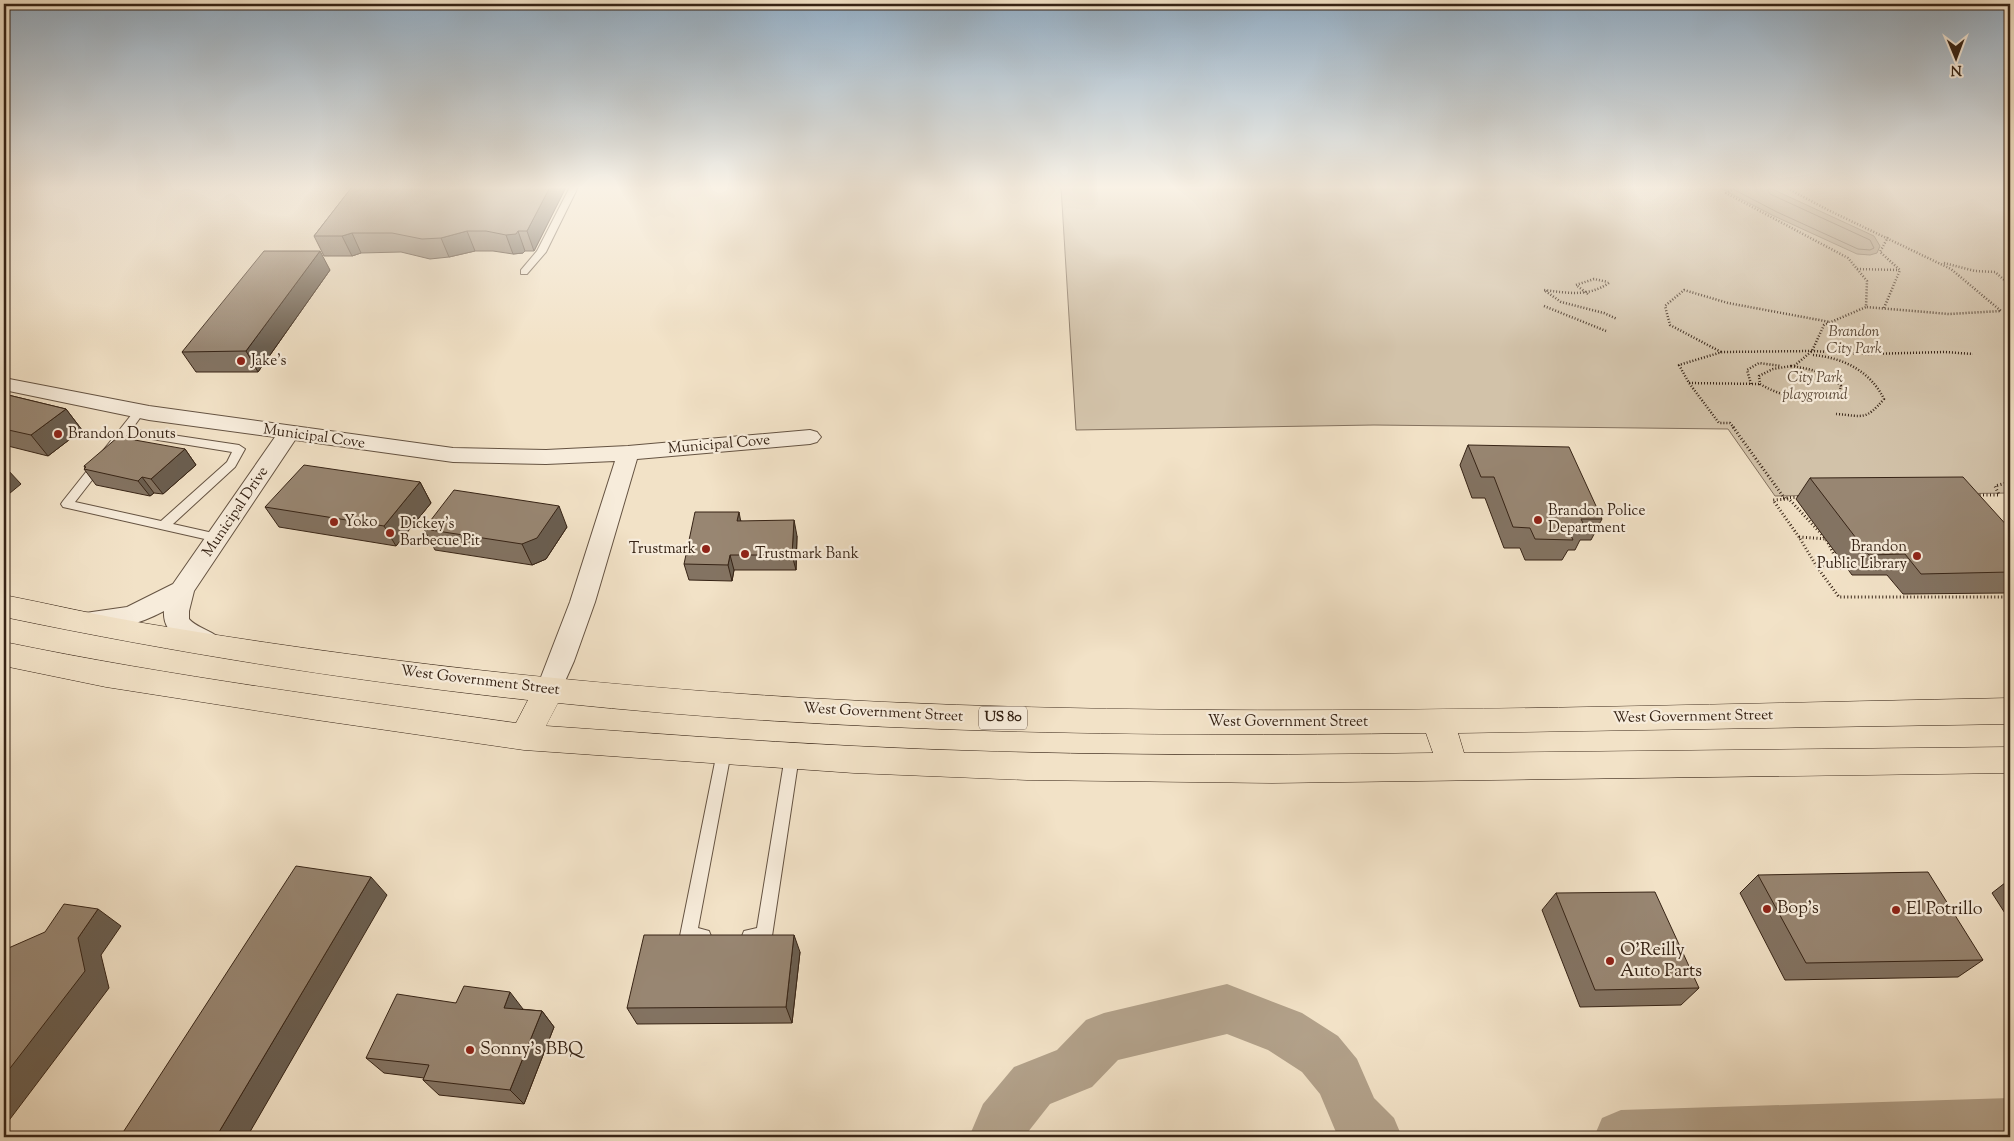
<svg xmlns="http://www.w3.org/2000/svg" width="2014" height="1141" font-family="'Sorts Mill Goudy',serif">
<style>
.green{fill:#d2c2a9;stroke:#84725f}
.water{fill:#b2a18a;stroke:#806f5b}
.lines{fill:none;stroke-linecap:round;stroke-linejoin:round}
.shore{stroke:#746250;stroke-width:1}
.river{fill:#b2a18a;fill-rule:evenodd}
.lane-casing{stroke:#655342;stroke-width:2}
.street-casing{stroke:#655342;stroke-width:2}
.primary-casing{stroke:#362315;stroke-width:1}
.path-far1{stroke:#362315;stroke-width:2.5;stroke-dasharray:1 2;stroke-linecap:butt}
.path{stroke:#362315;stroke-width:3;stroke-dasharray:1 2.5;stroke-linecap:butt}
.lane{fill:#f7ecdb;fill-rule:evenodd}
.street{fill:#f7ecdb;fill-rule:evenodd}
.primary{fill:#f2e2c7;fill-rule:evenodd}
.wall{fill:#837362;stroke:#362315}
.shaded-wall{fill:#6a5e50;stroke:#362315}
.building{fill:#988672;stroke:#362315}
.poi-dot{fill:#8f2418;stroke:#f7ecdb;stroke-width:2}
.labels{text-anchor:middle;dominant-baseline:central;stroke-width:4.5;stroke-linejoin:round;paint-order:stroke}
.shield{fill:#f7ecdb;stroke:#705f50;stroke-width:1}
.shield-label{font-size:14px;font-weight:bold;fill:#362315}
.park-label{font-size:15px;font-style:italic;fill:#5d4b3a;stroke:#f7ecdb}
.poi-label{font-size:15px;fill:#362315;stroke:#f7ecdb;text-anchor:start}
.street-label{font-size:15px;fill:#362315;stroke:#f7ecdb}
.near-poi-label{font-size:18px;fill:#362315;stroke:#f7ecdb;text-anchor:start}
</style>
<rect width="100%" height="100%" fill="#f2e2c7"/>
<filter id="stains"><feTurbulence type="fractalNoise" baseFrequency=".004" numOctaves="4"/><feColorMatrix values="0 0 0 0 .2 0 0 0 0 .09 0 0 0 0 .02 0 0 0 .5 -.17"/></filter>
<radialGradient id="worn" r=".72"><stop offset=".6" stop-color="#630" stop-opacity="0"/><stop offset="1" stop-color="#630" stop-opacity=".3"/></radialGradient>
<path class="green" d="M 1061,187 L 2010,187 L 2010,493 L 1775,496 L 1728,429 L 1374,425 L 1076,430 Z"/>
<path class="water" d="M 1718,187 L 1764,187 L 1772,189 L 1874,236 L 1880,246 L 1877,253 L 1870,255 L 1857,254 L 1774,216 Z"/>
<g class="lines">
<path class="shore" d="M 1729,187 L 1777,212 L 1858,249 L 1870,250 L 1874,248 L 1870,240 L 1770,194 L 1766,187"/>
<path class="river" d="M 1227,984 L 1302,1013 L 1338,1036 L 1357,1059 L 1374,1098 L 1394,1118 L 1402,1137 L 1338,1137 L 1320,1094 L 1302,1072 L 1268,1050 L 1227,1034 L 1118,1060 L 1092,1087 L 1050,1104 L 1024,1137 L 969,1137 L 983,1104 L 1014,1067 L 1057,1050 L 1086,1020 L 1104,1013 Z
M 2010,1098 L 2010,1137 L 1594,1137 L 1602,1118 L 1621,1110 Z"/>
<defs>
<path id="lane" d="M 570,187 L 578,187 L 546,252 L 527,274 L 521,274 L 521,270 L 537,251 Z
M 140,408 L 145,411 L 132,429 L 239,445 L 245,449 L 235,467 L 173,524 L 222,535 L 224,538 L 222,541 L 218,542 L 63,507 L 61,504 L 63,501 L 136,409 ZM 127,435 L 232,452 L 227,462 L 161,521 L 75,502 Z
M 724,746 L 729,748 L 731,752 L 698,928 L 709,931 L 711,936 L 709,941 C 700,945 691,945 682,941 L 680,936 L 717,752 L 719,748 Z
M 792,750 L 797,752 L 799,756 L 772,936 L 770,941 C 761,945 753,945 744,941 L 742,936 L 744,931 L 757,928 L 785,756 L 787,752 Z"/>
<path id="street" d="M 4,378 L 149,406 L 453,448 L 546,450 L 628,446 L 810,430 L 817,432 L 821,437 L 817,442 L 810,444 L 637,459 L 595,602 L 574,661 L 558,697 L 549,700 L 540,697 L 536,690 L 570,602 L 615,461 L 546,464 L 453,462 L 295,440 L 194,591 L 189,611 L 189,619 C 199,630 217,631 224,644 L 220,651 L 211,654 C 191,647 162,637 164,611 C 142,623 103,636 78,628 L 75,621 L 78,614 L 127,607 L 173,584 L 275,437 L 149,420 L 4,390 Z"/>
<path id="primary" d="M 4,595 C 50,604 96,615 143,623 C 362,660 584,685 806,698 C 1206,721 1610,706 2010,698 L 2010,724 L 1458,733 L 1464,753 L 2010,747 L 2010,773 L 1272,783 L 1027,780 L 854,773 L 524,750 L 317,720 L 106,687 L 4,666 L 4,642 C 173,677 345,699 516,723 L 528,700 C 352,681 177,653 4,617 ZM 558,703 C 846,733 1137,737 1426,733 L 1433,753 C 1240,756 1046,756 853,746 C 750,741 648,733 546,726 Z"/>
</defs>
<use href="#lane" class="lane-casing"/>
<use href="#street" class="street-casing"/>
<use href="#primary" class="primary-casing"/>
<path class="path-far1" d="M 1737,187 L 1726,193 L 1848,258 L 1867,281 L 1866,307 L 1824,325 L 1812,351 L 1794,366
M 1785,187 L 1828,210 L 1951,269 L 2001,311 L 1949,314 L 1866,307
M 1944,263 L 1975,271 L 1995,272 L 2010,285
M 1857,269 L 1899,270
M 1609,283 C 1588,297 1568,293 1544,290 L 1561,302 L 1604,313 L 1617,319
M 1588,294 L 1576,285 L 1594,279 L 1608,282
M 1544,306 L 1606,331
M 1884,308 L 1900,270 L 1880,252 L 1888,237
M 1721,352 L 1670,325 L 1665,306 L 1684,290 L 1728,303 L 1830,322
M 1813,355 C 1844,358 1870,371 1884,399 C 1865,421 1864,416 1836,414
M 1791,366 C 1810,369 1827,372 1841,386 L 1839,394 C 1811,401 1785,399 1760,384 L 1759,376 L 1773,369 Z
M 1689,383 L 1760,384
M 1751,384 L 1747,370 L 1759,363 L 1781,366
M 1734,428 L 1730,423 L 1719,423 L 1689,383 L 1679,365 L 1722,352 L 1812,351 L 1868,354 L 1945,352 L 1973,354"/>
<path class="path" d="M 1733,427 L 1785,499
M 1976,495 L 1999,495 L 1995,486 L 2010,482
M 1783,498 L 1800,497
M 1799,537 L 1773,500 L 1789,499 L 1826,539
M 1799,537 L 1826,539 L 1841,568 L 1817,567 Z
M 1817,567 L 1839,597 L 2004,597"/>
<use href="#lane" class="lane"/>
<use href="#street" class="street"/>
<use href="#primary" class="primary"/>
</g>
<path class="wall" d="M 352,187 L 566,187 L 534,251 L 525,251 L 523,253 L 513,254 L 493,251 L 475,251 L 449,257 L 430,259 L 401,252 L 361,253 L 352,256 L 324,256 L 314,236 Z
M 330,270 L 258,372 L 196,372 L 182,352 Z
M 4,394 L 66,409 L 82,430 L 48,456 L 4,445 Z
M 1468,445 L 1602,519 L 1591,540 L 1580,540 L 1575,550 L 1568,550 L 1562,560 L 1525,560 L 1520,548 L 1504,548 L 1485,498 L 1472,498 L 1460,465 Z
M 185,449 L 196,465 L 163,494 L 154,493 L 150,496 L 96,485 L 84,469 L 85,468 L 84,466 Z
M 1810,478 L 2010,529 L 2010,586 L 2004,593 L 1903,594 L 1887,575 L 1852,575 L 1796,499 Z
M 420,482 L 431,503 L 396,546 L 279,527 L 265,507 Z
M 741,521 L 797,536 L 796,570 L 734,570 L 732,581 L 689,580 L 684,564 Z
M 567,527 L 546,559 L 532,565 L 435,550 L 424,529 Z
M 1758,875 L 1983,960 L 1958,977 L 1785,980 L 1740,893 Z
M 2010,879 L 2010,921 L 1992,893 Z
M 1556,893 L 1699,988 L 1681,1005 L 1580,1007 L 1542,910 Z
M 800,952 L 792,1023 L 637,1024 L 627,1008 Z
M 456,1003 L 542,1011 L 554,1027 L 524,1104 L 439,1095 L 423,1080 L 424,1078 L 384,1073 L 366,1058 Z"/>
<path class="shaded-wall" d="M 550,187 L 566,187 L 534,251 L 527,231 Z
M 467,231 L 475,251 L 449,257 L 441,238 Z
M 518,231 L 525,251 L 523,253 L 513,254 L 506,235 Z
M 352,233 L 361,253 L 352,256 L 342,236 Z
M 320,251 L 330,270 L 258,372 L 246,351 Z
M 66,409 L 82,430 L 48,456 L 31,435 Z
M 185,449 L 196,465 L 163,494 L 151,479 Z
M 7,469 L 21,484 L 4,498 L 4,472 Z
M 142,477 L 154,493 L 150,496 L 138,481 Z
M 420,482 L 431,503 L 396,546 L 384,526 Z
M 559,506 L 567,527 L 546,559 L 532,565 L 522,544 Z
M 739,512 L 742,528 L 737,521 Z
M 794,520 L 797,536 L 796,570 L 792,555 Z
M 730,555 L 734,570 L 732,581 L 728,565 Z
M 371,877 L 387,895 L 247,1137 L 216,1137 Z
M 98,909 L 121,926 L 101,955 L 109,988 L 4,1127 L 4,1076 L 78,938 Z
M 794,935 L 800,952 L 792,1023 L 786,1007 Z
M 510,992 L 523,1009 L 517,1024 L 504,1008 Z
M 542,1011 L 554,1027 L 524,1104 L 510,1090 Z"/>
<path class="building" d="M 352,187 L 550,187 L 527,231 L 518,231 L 516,234 L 506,235 L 486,231 L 467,231 L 441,238 L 422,239 L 392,233 L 352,233 L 342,236 L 314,236 Z
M 264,251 L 320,251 L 246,351 L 182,352 Z
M 4,394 L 66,409 L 31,435 L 4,429 Z
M 118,437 L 185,449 L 151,479 L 142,477 L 138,481 L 84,469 L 86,467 L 84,466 Z
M 1468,445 L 1569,447 L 1602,519 L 1581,519 L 1586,529 L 1568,529 L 1573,540 L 1535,539 L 1530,528 L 1513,527 L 1494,477 L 1481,477 Z
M 304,465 L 420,482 L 384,526 L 265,507 Z
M 1963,477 L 2010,529 L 2010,554 L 2008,554 L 2010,557 L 2010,572 L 1921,574 L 1905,554 L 1869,555 L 1810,478 Z
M 454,490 L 559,506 L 537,538 L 522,544 L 424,529 Z
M 695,512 L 739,512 L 737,521 L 794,520 L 792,555 L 730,555 L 728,565 L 684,564 Z
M 296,866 L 371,877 L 216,1137 L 120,1137 Z
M 1928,872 L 1983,960 L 1806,963 L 1758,875 Z
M 1655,892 L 1699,988 L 1595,990 L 1556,893 Z
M 64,904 L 98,909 L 78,938 L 85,971 L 4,1076 L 4,950 L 45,932 Z
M 644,935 L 794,935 L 786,1007 L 627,1008 Z
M 464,986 L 510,992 L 504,1008 L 542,1011 L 510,1090 L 423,1080 L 429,1065 L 366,1058 L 397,994 L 456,1003 Z"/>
<linearGradient id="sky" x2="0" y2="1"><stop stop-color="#92acc2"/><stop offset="0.54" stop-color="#f9f2e6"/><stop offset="1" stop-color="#f9f2e6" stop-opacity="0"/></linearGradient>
<rect width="2014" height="347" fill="url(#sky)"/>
<g class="poi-dot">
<circle cx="241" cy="361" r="5"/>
<circle cx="58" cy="434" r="5"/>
<circle cx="1538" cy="520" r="5"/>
<circle cx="334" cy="522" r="5"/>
<circle cx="390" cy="533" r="5"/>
<circle cx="706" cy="549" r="5"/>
<circle cx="745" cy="554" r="5"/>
<circle cx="1917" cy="556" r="5"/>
<circle cx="1767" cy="909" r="5"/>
<circle cx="1896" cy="910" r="5"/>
<circle cx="1610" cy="961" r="5"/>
<circle cx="470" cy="1050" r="5"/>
</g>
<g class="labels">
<rect class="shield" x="979" y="706.5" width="48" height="23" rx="4"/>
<g class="shield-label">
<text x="1003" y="718">US 80</text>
</g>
<g class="park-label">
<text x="1854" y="332">Brandon<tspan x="1854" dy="17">City Park</tspan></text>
<text x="1815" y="378">City Park<tspan x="1815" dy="17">playground</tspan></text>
</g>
<g class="poi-label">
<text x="251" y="361">Jake's</text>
<text x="68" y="434">Brandon Donuts</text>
<text x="1548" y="511">Brandon Police<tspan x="1548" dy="17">Department</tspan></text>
<text x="344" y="522">Yoko</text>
<text x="400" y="524">Dickey's<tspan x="400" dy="17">Barbecue Pit</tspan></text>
<text x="1907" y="547" text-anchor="end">Brandon<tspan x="1907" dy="17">Public Library</tspan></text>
<text x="696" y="549" text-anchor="end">Trustmark</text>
<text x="755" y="554">Trustmark Bank</text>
</g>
<g class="street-label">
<text transform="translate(314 437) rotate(8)">Municipal Cove</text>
<text transform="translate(719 445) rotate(-5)">Municipal Cove</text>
<text transform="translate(236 512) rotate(-56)">Municipal Drive</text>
<text transform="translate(480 681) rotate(7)">West Government Street</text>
<text transform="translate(883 713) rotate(3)">West Government Street</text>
<text transform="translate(1693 717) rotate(-1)">West Government Street</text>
<text x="1288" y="722">West Government Street</text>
</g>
<g class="near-poi-label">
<text x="1777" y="909">Bop's</text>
<text x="1906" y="910">El Potrillo</text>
<text x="1620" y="951">O'Reilly<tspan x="1620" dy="21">Auto Parts</tspan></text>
<text x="480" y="1050">Sonny's BBQ</text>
</g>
</g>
<rect width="2014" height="1141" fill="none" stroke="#f2e2c7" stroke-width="20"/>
<rect x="5" y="5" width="2004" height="1131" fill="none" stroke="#362315" stroke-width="2.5"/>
<rect x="10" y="10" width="1994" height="1121" fill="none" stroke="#362315"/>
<g transform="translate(1956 58) rotate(179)" stroke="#f7ecdb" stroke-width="4" paint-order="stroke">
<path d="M0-4L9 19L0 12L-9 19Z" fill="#362315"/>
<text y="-8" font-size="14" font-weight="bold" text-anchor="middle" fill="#362315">N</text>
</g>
<rect width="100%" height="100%" filter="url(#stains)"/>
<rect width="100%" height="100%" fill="url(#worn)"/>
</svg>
